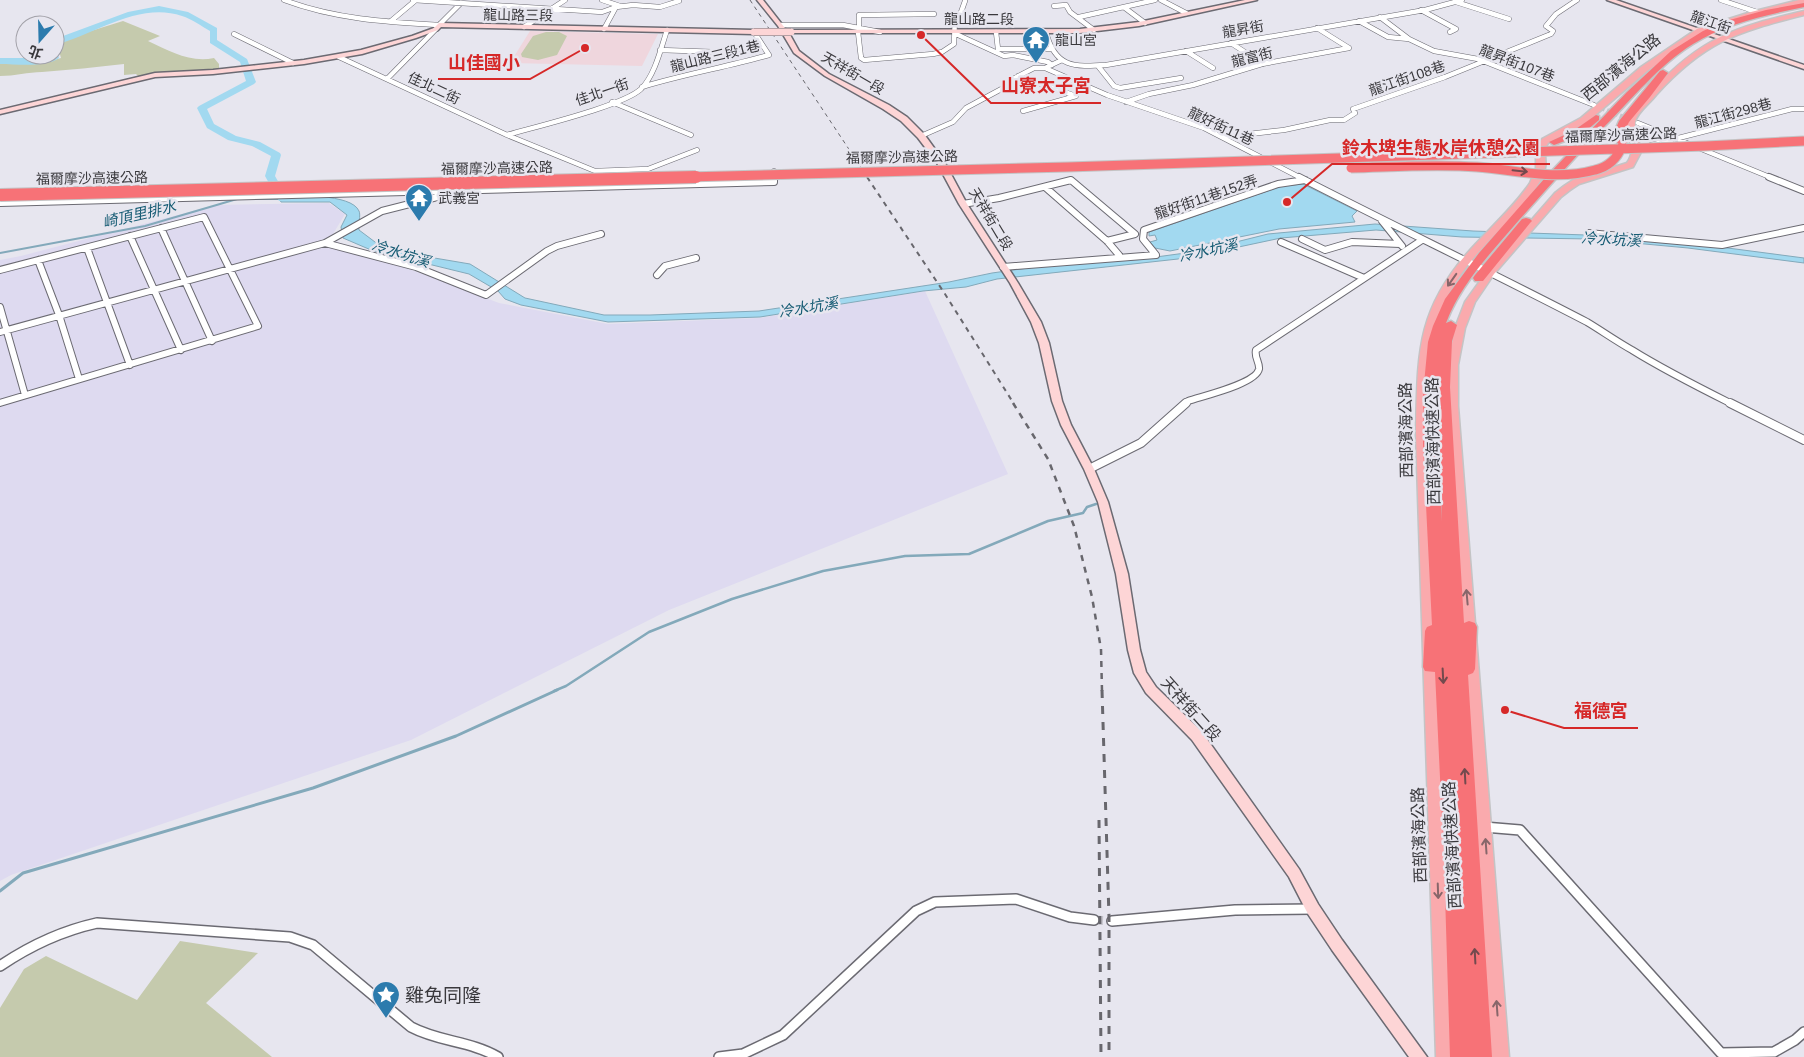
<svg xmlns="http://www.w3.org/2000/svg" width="1804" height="1057" font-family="Arial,'Noto Sans TC',sans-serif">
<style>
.industrial{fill:#dedaf0}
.education{fill:#efd6dd}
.green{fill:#c5caad}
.water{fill:#a2d9f0;stroke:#83a9ba}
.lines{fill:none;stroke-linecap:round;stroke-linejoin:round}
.stream-far2{stroke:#83a9ba;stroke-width:2}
.stream-far1{stroke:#83a9ba;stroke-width:2.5}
.stream{stroke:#83a9ba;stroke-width:3}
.river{fill:#a2d9f0;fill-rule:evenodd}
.street-tunnel-far1{stroke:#c4c3cb;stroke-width:4.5;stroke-dasharray:4.5 2.5;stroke-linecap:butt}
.street-tunnel{stroke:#c4c3cb;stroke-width:9;stroke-dasharray:9 5;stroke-linecap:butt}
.street-far3-casing{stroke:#6b6a72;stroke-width:5.5}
.street-far2-casing{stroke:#6b6a72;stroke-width:8}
.street-far1-casing{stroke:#6b6a72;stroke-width:10}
.street-casing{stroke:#6b6a72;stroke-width:12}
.secondary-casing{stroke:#6b6a72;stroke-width:3}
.primary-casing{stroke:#c4c4c5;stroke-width:3}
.highway-casing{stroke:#c4c4c5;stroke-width:3}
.street-far3{stroke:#fff;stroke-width:4.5}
.street-far2{stroke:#fff;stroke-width:6}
.street-far1{stroke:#fff;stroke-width:8}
.street{stroke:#fff;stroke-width:9}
.secondary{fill:#fdd5d6;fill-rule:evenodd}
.primary{fill:#faaaad;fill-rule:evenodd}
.highway{fill:#f77277;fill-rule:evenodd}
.rail-far3{stroke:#68676d;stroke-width:1;stroke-dasharray:4 4;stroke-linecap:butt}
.rail-far2{stroke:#68676d;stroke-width:2;stroke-dasharray:5 5;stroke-linecap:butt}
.rail-far1{stroke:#68676d;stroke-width:2.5;stroke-dasharray:6 6;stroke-linecap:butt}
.rail{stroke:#68676d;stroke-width:3;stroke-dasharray:8 8;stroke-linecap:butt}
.secondary-bridge-casing{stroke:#6b6a72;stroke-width:8;stroke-linecap:butt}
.highway-bridge-far1-casing{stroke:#c4c4c5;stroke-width:11;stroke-linecap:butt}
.highway-bridge-casing{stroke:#c4c4c5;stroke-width:14;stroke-linecap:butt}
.secondary-bridge{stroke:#fdd5d6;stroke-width:7}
.highway-bridge-far1{stroke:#f77277;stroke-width:9}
.highway-bridge{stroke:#f77277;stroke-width:12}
.oneway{stroke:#734a4e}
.oneway2{stroke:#87666a}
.labels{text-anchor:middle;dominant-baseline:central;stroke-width:5;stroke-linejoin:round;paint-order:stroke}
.far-street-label{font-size:14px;fill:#3a393d;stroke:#e7e6ef}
.far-poi-label{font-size:14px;fill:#3a393d;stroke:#e7e6ef;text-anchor:start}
.far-water-label{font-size:15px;font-style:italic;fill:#155b73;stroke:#e7e6ef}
.street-label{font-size:16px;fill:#3a393d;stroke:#e7e6ef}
.near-poi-label{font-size:19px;fill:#3a393d;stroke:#e7e6ef;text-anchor:start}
.leader{fill:none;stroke:#d62828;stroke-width:2}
.callout-dot{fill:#d62828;stroke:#e7e6ef;stroke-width:2}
.callout-label{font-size:18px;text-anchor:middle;font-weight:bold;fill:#d62828;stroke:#e7e6ef;stroke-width:5;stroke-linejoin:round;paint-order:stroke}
</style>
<rect width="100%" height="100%" fill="#e7e6ef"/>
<path class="industrial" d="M 329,203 L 345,214 L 330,239 L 499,303 L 608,324 L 759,318 L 925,291 L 1008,474 L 669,610 L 411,740 L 11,875 L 0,881 L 0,260 L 21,256 L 216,205 Z"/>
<path class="education" d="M 530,31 L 658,34 L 642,66 L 510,63 Z"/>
<path class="green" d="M 123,21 L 160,36 L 148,41 C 170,51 190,63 214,58 L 219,64 L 219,70 L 168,73 L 140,78 L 136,74 L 124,75 L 124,64 C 96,67 70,70 42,72 C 28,72 15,76 0,76 L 0,64 L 38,64 L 61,58 L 59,51 L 65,39 Z
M 546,32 L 559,32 L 567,36 L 557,55 L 538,60 L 522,57 L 521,54 L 533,36 Z
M 180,941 L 258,953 L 206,1003 L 272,1057 L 0,1057 L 0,1008 L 24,969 L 46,956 L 137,1000 Z"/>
<path class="water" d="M 1303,184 L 1357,211 L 1352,216 L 1355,222 L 1279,229 L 1170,251 L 1155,248 L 1150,242 L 1157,240 L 1155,235 L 1149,236 L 1149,232 L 1282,186 Z
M 278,196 C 295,196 351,193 359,211 C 361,215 358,225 359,230 L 379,245 L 393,251 L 470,264 L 525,298 L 604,315 L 650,315 L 759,311 L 949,282 L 992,273 L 1071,262 L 1156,257 L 1200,251 L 1268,234 L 1375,224 L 1473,231 L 1586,235 L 1682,242 L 1804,258 L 1804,263 L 1688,248 L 1591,239 L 1462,237 L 1376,230 L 1281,238 L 1187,258 L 997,279 L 966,287 L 923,291 L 760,317 L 608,322 L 521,305 L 505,299 L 498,291 L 469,274 L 371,250 L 343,238 L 341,227 L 347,215 L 330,202 L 281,202 Z"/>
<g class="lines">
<path class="stream-far2" d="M 250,199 L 282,199
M 0,253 L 145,226 L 237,199"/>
<path class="stream-far1" d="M 554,691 L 566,686 L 649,632 L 732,599 L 823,571 L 905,556 L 969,554 L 1048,521 L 1083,513 L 1087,507 L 1096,504"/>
<path class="stream" d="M 0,891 L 23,873 L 313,788 L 456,736 L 557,690"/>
<path class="river" d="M 159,6 L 188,12 L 217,28 L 217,40 L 247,59 L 256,82 L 254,84 L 207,109 L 214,124 L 236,136 L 260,142 L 280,153 L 281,155 L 275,176 L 288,199 L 287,201 L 279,201 L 265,176 L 271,156 L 252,146 L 228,140 L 207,128 L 197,108 L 199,106 L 246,81 L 240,62 L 210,43 L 210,31 C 201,26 192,19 182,16 C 140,1 95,34 55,45 L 55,39 L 128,12 Z
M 55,53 L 58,55 L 59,58 C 45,68 17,64 0,64 L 0,58 L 38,58 L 55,55 Z"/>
<path class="street-tunnel-far1" d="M 1594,105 L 1638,123"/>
<path class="street-tunnel" d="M 1094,920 L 1112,921"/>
<defs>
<path id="street-far3" d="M 284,0 C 334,19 386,22 439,25 L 461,3
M 413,0 L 602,12 L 616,7
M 602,0 L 620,6
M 1161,0 L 1186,13
M 1721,0 L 1757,12
M 1456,2 L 1509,19
M 1054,6 L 1066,5 L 1070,12 L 1094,30
M 1125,8 L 1145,23
M 1421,10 L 1456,29 L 1450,32
M 1079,17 L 1155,0
M 1380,17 L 1409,39 L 1434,51 L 1478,59 L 1594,105
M 391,21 L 416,0
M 1359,21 L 1388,37 L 1409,39
M 781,25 L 843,25 L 880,32
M 859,25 L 859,15 L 934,14
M 524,27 L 565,0
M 1317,28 L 1349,48
M 604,29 L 616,7 L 633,5 L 660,7 L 679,1
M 858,32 L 861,58 L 864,60 L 933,54 L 942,52 L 954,44 L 955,15 L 960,15 L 965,1
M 996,32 L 998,49 L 1051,49
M 1046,32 C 1055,68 1074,67 1106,65 L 1425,10 L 1462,0
M 234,34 L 293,63
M 956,34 L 1004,56 L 1013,55 L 1048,62 L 1052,65
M 1231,43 L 1263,64
M 660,50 L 718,52 L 763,46
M 1186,51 L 1213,68
M 339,57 L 507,135 L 595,171 L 648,169 L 697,150
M 1098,66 L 1114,86 L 1120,88 L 1181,78
M 1045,68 L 1107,95 L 1204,128 L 1301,178
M 1018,76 L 1076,96 L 1023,111
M 387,79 L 436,29
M 642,87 C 684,74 727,67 769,55 L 754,32
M 612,102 L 691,135
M 1126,102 L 1149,94 L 1193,85 L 1262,64 L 1349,48
M 1638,123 L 1772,178
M 507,135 C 534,127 623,106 641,89 C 655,75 661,48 667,30
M 921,136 L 953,122 L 966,108 L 1007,86 L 1007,82 L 1034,68 L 1045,68 L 1062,60
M 1223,137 L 1284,130 L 1330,120 L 1344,120 L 1355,113 L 1353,109 L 1445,77 L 1551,34 L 1553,31 L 1546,26 L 1556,14 L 1577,0
M 1651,145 L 1792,109 L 1804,109
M 774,171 L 774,178
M 512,178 L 541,169"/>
<path id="street-far2" d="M 1299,177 C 1394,226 1491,272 1587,322 C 1602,331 1616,341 1632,350 C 1664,370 1698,387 1732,404
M 1769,177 L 1804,191
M 512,178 L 516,177
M 1045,187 L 1107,241 L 1119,255
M 0,203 L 774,182 L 774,177
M 963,204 L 999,198 L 1071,180 L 1135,234 L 1107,241
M 1382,221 L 1402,246
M 161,228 L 212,341
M 1588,233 L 1722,245 L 1804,228
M 130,236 L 181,350
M 1302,239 L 1325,250 L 1352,242 L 1400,244
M 1281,242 L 1364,278
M 325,243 L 416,267 L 486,295 L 547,251 L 557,246 L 601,234
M 87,248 L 130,365
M 38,260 L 59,315 L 79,379
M 1003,267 L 1156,255 L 1143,239 L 1144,230 L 1278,184 L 1305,180
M 0,270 L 204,217 L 258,326 L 0,403
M 657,275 L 665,266 L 696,258
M 0,307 L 25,395
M 0,332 L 325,243 L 382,211 L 453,193
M 1185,404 L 1188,401 C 1202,396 1256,384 1259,369 C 1260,363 1254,357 1256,350 L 1422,240"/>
<path id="street-far1" d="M 1730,403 L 1804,440
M 1089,469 L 1141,443 L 1186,403"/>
<path id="street" d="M 1484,827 L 1520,830 L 1721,1053 L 1774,1052 L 1795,1040 L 1804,1032
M 1112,921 L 1235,910 L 1313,909
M 0,966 C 31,945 61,931 97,923 L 290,937 L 313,945 L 411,1027 C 439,1042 471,1041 498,1057
M 719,1057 L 743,1054 L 783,1035 L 916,911 L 935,902 L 1016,899 L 1070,917 L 1094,920"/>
<path id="secondary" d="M 757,0 L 763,0 L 788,32 L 791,30 L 1080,29 L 1139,22 L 1245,0 L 1257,0 L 1139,26 L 1080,33 L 789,33 L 799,51 L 829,74 L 889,105 L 907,117 L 924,134 L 945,163 L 967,204 L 1018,283 L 1041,322 L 1049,343 L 1062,401 L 1071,425 L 1094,469 L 1108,502 L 1128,574 L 1140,650 L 1146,672 L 1156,687 L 1202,732 L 1299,869 L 1318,904 L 1342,940 L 1427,1057 L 1409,1057 L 1332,950 L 1308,914 L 1289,877 L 1192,740 L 1146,693 L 1134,673 L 1128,650 L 1116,574 L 1098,502 L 1084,469 L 1061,425 L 1052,401 L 1039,343 L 1031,322 L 1010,283 L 959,204 L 937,163 L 918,138 L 901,121 L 883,109 L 825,76 L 794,53 L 778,26 Z
M 1607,0 L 1616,0 L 1804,65 L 1804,69 Z
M 439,23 L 754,30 L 757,32 L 754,34 L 441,27 L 438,30 L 416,38 L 362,54 L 304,64 L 213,74 L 155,77 L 0,114 L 0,110 L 155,73 L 213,70 L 304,60 L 361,50 L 412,36 L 434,28 Z"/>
<path id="primary" d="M 1799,0 L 1804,0 L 1804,3 L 1755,15 L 1703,33 L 1647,71 L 1587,122 L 1548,143 C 1542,151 1547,159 1545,168 C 1544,176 1539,183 1535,189 C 1518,213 1495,233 1476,255 C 1425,313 1428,361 1428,434 L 1454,1057 L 1436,1057 L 1416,434 C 1418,355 1415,311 1471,249 C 1491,227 1514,207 1530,183 L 1536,168 L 1536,148 L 1542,139 L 1581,118 L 1641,67 L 1697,29 L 1751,12 Z
M 1804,11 L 1804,15 C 1736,32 1704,42 1656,95 C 1650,103 1637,112 1635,122 C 1634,132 1640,142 1641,152 L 1633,167 L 1579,184 L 1570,190 L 1561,197 L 1494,274 L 1475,302 L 1465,328 L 1458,365 L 1458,406 L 1509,1057 L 1491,1057 L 1446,406 L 1448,365 L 1455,328 L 1465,302 L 1488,270 L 1555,193 L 1564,186 L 1573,180 L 1627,163 C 1640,145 1620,133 1629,116 C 1634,107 1645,98 1652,91 C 1701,37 1736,27 1804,11 Z"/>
<path id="highway" d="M 1804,3 L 1804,7 C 1766,15 1727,23 1693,44 C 1659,65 1633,98 1605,126 C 1573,159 1543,193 1513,227 C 1487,257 1460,286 1446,323 L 1451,321 L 1457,325 L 1452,341 L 1450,387 L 1464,623 L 1469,621 L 1475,623 L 1477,627 L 1475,669 L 1473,673 L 1468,675 L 1492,1057 L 1450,1057 L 1444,862 L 1435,672 L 1425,671 L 1423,667 L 1425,631 L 1427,627 L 1432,625 L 1423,445 L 1423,394 L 1428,342 L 1433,326 L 1445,299 L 1479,253 L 1545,178 L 1627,92 L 1671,51 L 1703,31 L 1726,21 L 1766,10 ZM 1437,389 L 1442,522 L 1437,445 Z
M 1663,70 L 1668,73 L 1650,97 L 1629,122 L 1626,128 L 1627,146 L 1626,148 L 1618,148 L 1616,128 L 1619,121 L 1660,71 Z
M 1596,115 L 1599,116 L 1599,120 L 1581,135 L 1554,145 L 1549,142 L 1573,131 Z
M 1526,218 L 1530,219 L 1532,221 L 1530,223 L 1483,281 L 1475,281 L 1473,278 L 1475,275 L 1522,219 Z"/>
</defs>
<use href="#street-far3" class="street-far3-casing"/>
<use href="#street-far2" class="street-far2-casing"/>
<use href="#street-far1" class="street-far1-casing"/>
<use href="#street" class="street-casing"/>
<use href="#secondary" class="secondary-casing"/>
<use href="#primary" class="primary-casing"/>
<use href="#highway" class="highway-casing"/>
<use href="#street-far3" class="street-far3"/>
<use href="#street-far2" class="street-far2"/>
<use href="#street-far1" class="street-far1"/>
<use href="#street" class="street"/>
<use href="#secondary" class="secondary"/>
<use href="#primary" class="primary"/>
<use href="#highway" class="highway"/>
<path class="rail-far3" d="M 750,0 L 868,178"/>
<path class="rail-far2" d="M 867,177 L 945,294 L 1014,404"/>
<path class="rail-far1" d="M 1013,403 L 1048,459 L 1074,526 L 1092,597 L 1101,649 L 1102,691"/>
<path class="rail" d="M 1102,690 L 1109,917 L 1109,1057
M 1099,820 L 1101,1057"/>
<defs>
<path id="secondary-bridge" d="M 754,32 L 791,32"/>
<path id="highway-bridge-far1" d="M 1351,168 C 1393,167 1435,164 1477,167 C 1516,170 1556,181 1595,170 C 1608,167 1617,159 1622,146
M 648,178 L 1068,167 L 1706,146 L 1804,141"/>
<path id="highway-bridge" d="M 0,195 L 696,177"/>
</defs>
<use href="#secondary-bridge" class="secondary-bridge-casing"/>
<use href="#highway-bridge-far1" class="highway-bridge-far1-casing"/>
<use href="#highway-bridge" class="highway-bridge-casing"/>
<use href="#secondary-bridge" class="secondary-bridge"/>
<use href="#highway-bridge-far1" class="highway-bridge-far1"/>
<use href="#highway-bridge" class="highway-bridge"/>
</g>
<defs><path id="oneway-shaft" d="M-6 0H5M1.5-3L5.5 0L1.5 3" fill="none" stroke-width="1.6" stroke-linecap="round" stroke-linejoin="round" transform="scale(1.25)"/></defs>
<g class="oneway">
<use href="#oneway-shaft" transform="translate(1520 171) rotate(6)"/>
<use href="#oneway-shaft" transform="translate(1443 676) rotate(87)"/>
<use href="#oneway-shaft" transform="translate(1465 776) rotate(-93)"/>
<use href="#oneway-shaft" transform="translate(1475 956) rotate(-93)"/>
</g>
<g class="oneway2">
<use href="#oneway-shaft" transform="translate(1452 280) rotate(125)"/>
<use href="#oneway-shaft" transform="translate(1467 597) rotate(-95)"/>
<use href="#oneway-shaft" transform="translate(1486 846) rotate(-94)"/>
<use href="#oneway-shaft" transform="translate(1438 891) rotate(88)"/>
<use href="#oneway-shaft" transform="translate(1497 1008) rotate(-94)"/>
</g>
<defs>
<symbol id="temple-pin" viewBox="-11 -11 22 30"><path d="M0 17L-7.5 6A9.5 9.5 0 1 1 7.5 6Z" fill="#2c7bad" stroke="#e7e6ef"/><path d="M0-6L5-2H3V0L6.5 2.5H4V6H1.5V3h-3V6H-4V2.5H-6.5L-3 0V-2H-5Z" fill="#fff"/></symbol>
<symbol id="sight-pin" viewBox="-11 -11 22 30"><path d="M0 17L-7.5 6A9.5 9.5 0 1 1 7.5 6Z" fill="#2c7bad" stroke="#e7e6ef"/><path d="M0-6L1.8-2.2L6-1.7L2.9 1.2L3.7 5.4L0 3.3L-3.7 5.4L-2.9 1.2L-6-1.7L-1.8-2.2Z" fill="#fff"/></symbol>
</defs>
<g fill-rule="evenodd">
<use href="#temple-pin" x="1020" y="24" width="32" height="43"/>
<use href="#temple-pin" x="403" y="182" width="32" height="43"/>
<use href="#sight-pin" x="370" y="979" width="32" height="43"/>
</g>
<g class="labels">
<g class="far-street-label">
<text transform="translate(518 15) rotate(1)">龍山路三段</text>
<text x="979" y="19">龍山路二段</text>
<text transform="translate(1711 22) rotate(19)">龍江街</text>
<text transform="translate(1243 29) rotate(-10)">龍昇街</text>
<text transform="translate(715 56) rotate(-14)">龍山路三段1巷</text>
<text transform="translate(1252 57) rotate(-14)">龍富街</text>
<text transform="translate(1517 63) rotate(21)">龍昇街107巷</text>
<text transform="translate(853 73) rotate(30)">天祥街一段</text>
<text transform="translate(1407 78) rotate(-19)">龍江街108巷</text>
<text transform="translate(434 88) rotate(25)">佳北二街</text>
<text transform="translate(602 92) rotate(-19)">佳北一街</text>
<text transform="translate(1733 113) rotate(-15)">龍江街298巷</text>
<text transform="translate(1221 126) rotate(25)">龍好街11巷</text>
<text transform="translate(1621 135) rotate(-2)">福爾摩沙高速公路</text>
<text transform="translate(902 157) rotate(-1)">福爾摩沙高速公路</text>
<text transform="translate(497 168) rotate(-1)">福爾摩沙高速公路</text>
<text transform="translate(92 178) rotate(-1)">福爾摩沙高速公路</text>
<text transform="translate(1206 197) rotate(-19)">龍好街11巷152弄</text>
<text transform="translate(991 219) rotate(59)">天祥街二段</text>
</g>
<g class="far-poi-label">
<text x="1055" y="40">龍山宮</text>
<text x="438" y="198">武義宮</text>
</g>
<g class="far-water-label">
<text transform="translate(139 214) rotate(-13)">崎頂里排水</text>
<text transform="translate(1611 239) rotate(3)">冷水坑溪</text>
<text transform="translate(1208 250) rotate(-12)">冷水坑溪</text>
<text transform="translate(401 253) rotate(18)">冷水坑溪</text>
<text transform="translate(808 307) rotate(-9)">冷水坑溪</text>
</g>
<g class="street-label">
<text transform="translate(1621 67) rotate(-39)">西部濱海公路</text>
<text transform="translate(1406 430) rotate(-91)">西部濱海公路</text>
<text transform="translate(1433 441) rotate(-91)">西部濱海快速公路</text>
<text transform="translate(1191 709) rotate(48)">天祥街二段</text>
<text transform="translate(1419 835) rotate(-92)">西部濱海公路</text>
<text transform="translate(1452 845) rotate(-93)">西部濱海快速公路</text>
</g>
<g class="near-poi-label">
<text x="405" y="995">雞兔同隆</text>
</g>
</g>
<path class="leader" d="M585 48L530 79H438M921 35L991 103H1101M1287 202L1332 164H1550M1505 710L1564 728H1638"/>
<g class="callout-dot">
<circle cx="585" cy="48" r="5"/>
<circle cx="921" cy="35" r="5"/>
<circle cx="1287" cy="202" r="5"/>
<circle cx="1505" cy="710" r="5"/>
</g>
<g class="callout-label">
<text x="484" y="69">山佳國小</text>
<text x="1046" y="92">山寮太子宮</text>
<text x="1441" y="154">鈴木埤生態水岸休憩公園</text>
<text x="1601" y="717">福德宮</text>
</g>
<g transform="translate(40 40) rotate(200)"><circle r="24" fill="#e7e6ef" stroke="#a2a1a8"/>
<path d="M0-4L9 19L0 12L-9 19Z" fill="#2c7bad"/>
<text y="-8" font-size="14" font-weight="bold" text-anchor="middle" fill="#3a393d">北</text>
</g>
</svg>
